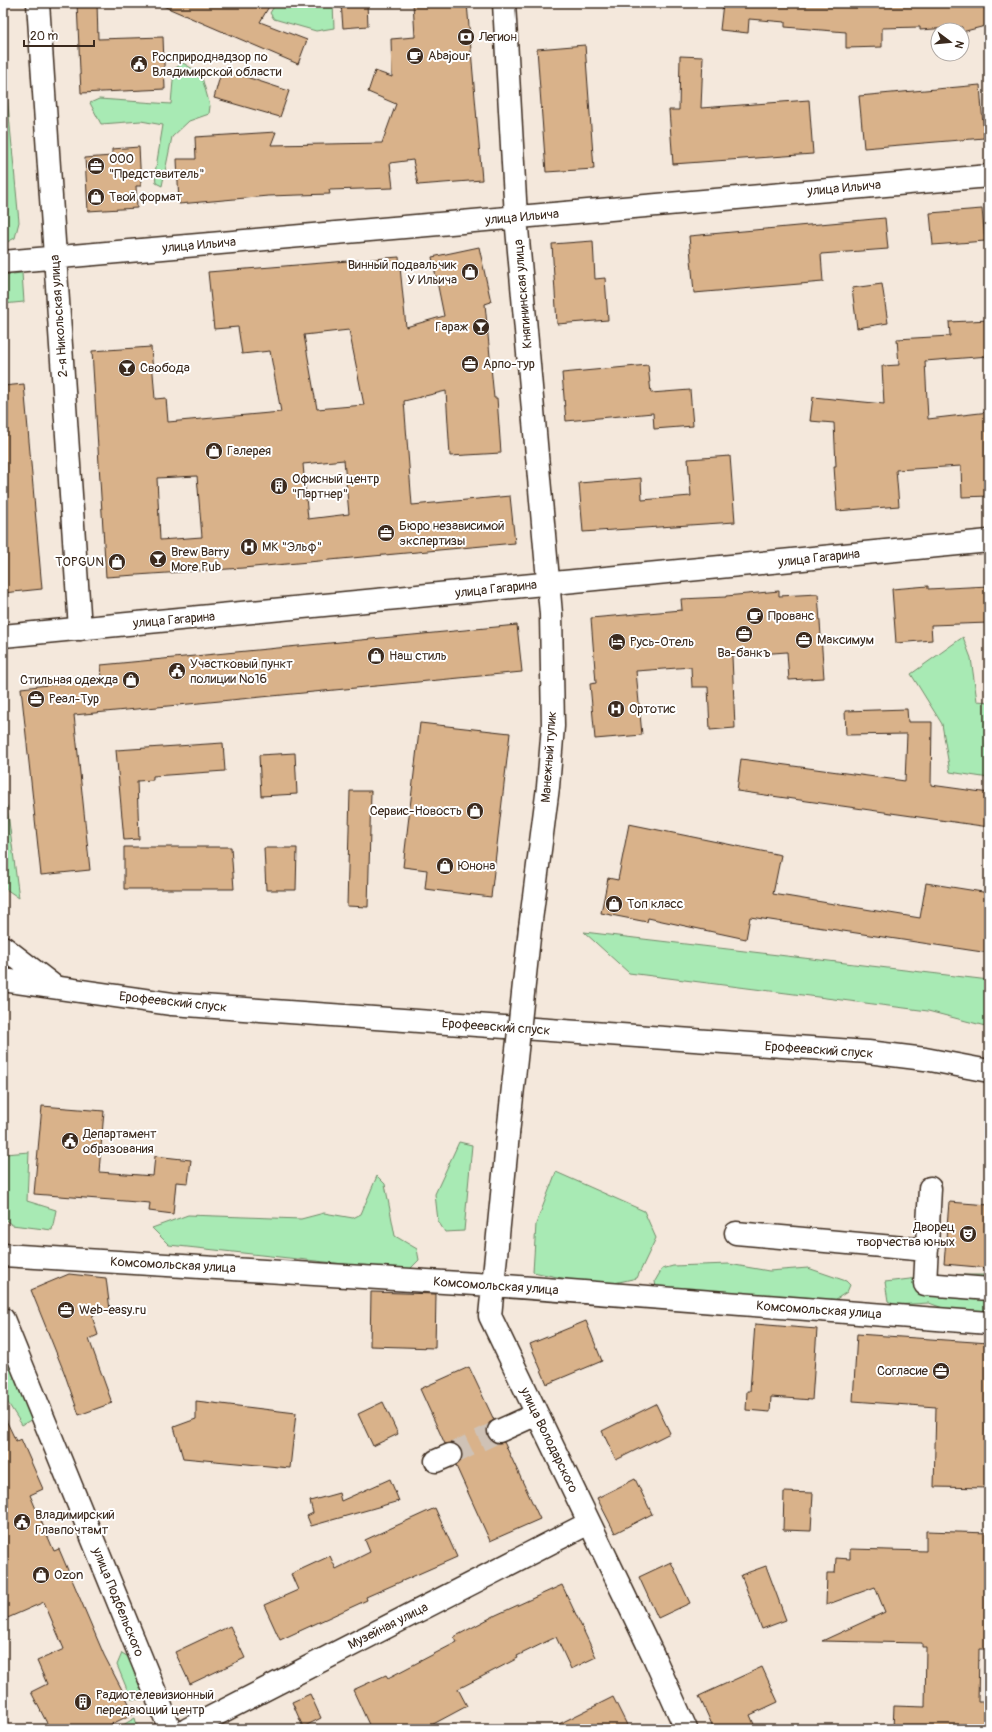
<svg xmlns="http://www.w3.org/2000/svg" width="992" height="1732" font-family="Pangolin,sans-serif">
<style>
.green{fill:#a8eab4;stroke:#728a69}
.building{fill:#d9b28a;stroke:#3b2a1e;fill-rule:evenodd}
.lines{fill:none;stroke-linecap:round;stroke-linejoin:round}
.minor-tunnel{stroke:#cfc2b6;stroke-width:22;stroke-dasharray:22 11;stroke-linecap:butt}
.minor-casing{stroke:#3b2a1e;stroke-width:25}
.major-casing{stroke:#3b2a1e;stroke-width:25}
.minor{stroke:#fff;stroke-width:22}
.major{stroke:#fff;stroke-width:22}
.minor-bridge-casing{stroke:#3b2a1e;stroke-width:25;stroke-linecap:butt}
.minor-bridge{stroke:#fff;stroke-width:22}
.labels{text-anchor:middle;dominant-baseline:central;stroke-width:4;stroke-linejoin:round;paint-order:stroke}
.poi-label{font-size:13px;fill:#3b2a1e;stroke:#fff;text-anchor:start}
.street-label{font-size:13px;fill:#3b2a1e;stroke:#fff}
</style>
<rect width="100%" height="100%" fill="#f4e8dc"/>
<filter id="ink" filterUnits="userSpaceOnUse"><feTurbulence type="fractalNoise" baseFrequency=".025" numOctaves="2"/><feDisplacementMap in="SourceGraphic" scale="8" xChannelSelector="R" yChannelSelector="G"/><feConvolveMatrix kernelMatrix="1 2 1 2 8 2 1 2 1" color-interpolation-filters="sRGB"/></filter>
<g filter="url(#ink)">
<path class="green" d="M 276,3 L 333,3 L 334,28 L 316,31 L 274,19 L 270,13 Z
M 3,51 L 19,222 L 15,238 L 3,244 Z
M 183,63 L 201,74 L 210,106 L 209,114 L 189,121 L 172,137 L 162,186 L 156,183 L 155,173 L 163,125 L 141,121 L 101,124 L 90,103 L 99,99 L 171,104 L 174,69 Z
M 22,273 L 24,302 L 3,304 L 3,275 Z
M 963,637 L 971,658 L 977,701 L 989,702 L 989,778 L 950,772 L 942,724 L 911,674 Z
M 3,802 L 7,806 L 19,898 L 3,887 Z
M 584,932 L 989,980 L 989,1027 L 928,1011 L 629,973 Z
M 459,1142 L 472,1145 L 464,1231 L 445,1232 L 438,1221 L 435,1194 Z
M 29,1152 L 27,1201 L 56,1210 L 52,1230 L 12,1225 L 3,1218 L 5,1154 Z
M 556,1172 L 644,1211 L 656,1238 L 637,1278 L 601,1286 L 533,1272 L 536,1224 Z
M 377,1176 L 385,1184 L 395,1236 L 417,1249 L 419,1260 L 408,1271 L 169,1245 L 152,1228 L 188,1215 L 301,1219 L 324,1213 L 353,1218 L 361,1214 Z
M 729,1264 L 769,1271 L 808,1268 L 846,1281 L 850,1285 L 847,1292 L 827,1305 L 790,1296 L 666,1294 L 656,1288 L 655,1281 L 662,1269 L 673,1266 Z
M 943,1275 L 989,1275 L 989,1315 L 954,1312 L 929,1303 L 895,1305 L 888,1301 L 885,1282 Z
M 3,1351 L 34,1418 L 22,1425 L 3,1395 Z
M 122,1653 L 130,1658 L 144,1693 L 143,1700 L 131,1699 L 117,1665 Z
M 135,1718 L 138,1729 L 116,1729 Z"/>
<path class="building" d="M 77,3 L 97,3 L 98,39 L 163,37 L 165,89 L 81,93 Z
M 156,3 L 271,3 L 260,22 L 307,40 L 298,64 Z
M 341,3 L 367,3 L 368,26 L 343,28 Z
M 413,3 L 467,3 L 482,180 L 418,185 L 413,160 L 390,163 L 393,188 L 329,190 L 330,194 L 268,196 L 179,204 L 177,159 L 196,159 L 195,137 L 276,132 L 271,145 L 382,143 L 396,104 L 368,92 L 375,71 L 392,77 L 391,39 L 415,37 Z
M 723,3 L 987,3 L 989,25 L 962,32 L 962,27 L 920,30 L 920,27 L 882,28 L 882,47 L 846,48 L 846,32 L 785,27 L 785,22 L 749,19 L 748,33 L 720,30 Z
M 585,45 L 594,169 L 546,172 L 537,49 Z
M 680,56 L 703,57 L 701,108 L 809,100 L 813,154 L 673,164 L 669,110 L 679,110 Z
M 222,69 L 289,91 L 280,117 L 214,98 Z
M 980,85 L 984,138 L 864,148 L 859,96 Z
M 139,147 L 141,186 L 136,186 L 137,208 L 88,211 L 85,158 L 112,156 L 112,149 Z
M 982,209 L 985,241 L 933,245 L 930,213 Z
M 885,218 L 888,249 L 821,254 L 823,282 L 694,293 L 689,236 Z
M 593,241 L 595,279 L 605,278 L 608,320 L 557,324 L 552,244 Z
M 479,247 L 491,302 L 485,304 L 494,398 L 497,398 L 501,453 L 450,456 L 446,391 L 404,401 L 412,505 L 510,496 L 515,543 L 243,568 L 106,577 L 92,351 L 151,347 L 155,399 L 166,398 L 168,422 L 281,412 L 270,351 L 242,354 L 238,327 L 214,329 L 208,272 L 399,257 L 406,327 L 444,316 L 432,257 ZM 349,330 L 364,405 L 317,409 L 304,335 ZM 344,460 L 349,514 L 308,519 L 303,464 ZM 197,476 L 202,537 L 160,540 L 157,478 Z
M 882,284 L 888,323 L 857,328 L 852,288 Z
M 989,320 L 989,356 L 925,361 L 928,419 L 989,412 L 989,496 L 962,497 L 961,466 L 896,470 L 899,506 L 837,511 L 834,466 L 836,466 L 834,423 L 810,421 L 813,397 L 884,404 L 882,366 L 899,365 L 897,339 L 950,336 L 949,322 Z
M 648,365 L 651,393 L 690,390 L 693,426 L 654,429 L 653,413 L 566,421 L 562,373 Z
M 24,384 L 42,589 L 3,593 L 3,386 Z
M 730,456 L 735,522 L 583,532 L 579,483 L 641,478 L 642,500 L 691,496 L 688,459 Z
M 928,586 L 928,589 L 989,586 L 989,623 L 931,625 L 932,640 L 896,643 L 892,589 Z
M 779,591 L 779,596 L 818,594 L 824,678 L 789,680 L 787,652 L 732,656 L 735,728 L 710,730 L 708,687 L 692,687 L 691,667 L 636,671 L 642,735 L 595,739 L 590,684 L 596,683 L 591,618 L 682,610 L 681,599 L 726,597 L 726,596 Z
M 517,625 L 522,672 L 74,715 L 90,870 L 41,875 L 21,688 L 102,679 L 101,665 Z
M 907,709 L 908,722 L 932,722 L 931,785 L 989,793 L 989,827 L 737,791 L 741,759 L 905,781 L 907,734 L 846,735 L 845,711 Z
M 420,723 L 510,733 L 491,897 L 425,889 L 427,870 L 403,867 Z
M 223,743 L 225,771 L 153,776 L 153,780 L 137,781 L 139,839 L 124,840 L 116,750 Z
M 295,753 L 297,794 L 261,796 L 259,755 Z
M 350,791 L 371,791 L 368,907 L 347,906 Z
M 629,824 L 781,855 L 773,894 L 920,918 L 926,883 L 989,893 L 989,953 L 750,917 L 746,939 L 648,918 L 647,922 L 601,913 L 608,878 L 618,880 Z
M 124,847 L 231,847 L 234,889 L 124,889 Z
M 264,848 L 297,848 L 296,890 L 266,890 Z
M 42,1106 L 104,1111 L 99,1172 L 153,1176 L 155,1156 L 191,1160 L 188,1183 L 176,1182 L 173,1214 L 149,1211 L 150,1203 L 34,1194 Z
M 949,1202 L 989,1205 L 989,1268 L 944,1264 Z
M 69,1274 L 106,1278 L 110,1310 L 92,1316 L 98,1335 L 89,1339 L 112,1403 L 79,1415 L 64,1372 L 31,1290 Z
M 371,1292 L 436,1294 L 435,1348 L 370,1346 Z
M 586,1321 L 602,1361 L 547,1384 L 530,1344 Z
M 755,1324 L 817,1329 L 812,1400 L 771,1397 L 770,1412 L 746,1410 L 747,1391 L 750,1391 Z
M 857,1334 L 989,1343 L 989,1488 L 934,1487 L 936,1407 L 853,1401 Z
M 469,1367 L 494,1420 L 489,1423 L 487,1429 L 488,1436 L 491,1441 L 497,1443 L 504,1442 L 540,1519 L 490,1541 L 456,1466 L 460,1462 L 462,1457 L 461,1450 L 458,1445 L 452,1443 L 445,1444 L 420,1389 Z
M 196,1401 L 296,1413 L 290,1468 L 183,1458 L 174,1427 L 196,1419 Z
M 383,1402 L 398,1434 L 373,1446 L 358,1414 Z
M 656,1404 L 670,1433 L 616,1460 L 602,1431 Z
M 3,1414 L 16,1441 L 21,1439 L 43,1489 L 30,1495 L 54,1551 L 59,1549 L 104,1655 L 134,1713 L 102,1729 L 50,1729 L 31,1692 L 47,1684 L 37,1661 L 64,1649 L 44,1602 L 3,1620 Z
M 390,1479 L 399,1501 L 311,1526 L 307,1516 L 313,1513 L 310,1501 L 339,1493 L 341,1501 Z
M 635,1479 L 652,1514 L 615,1533 L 597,1498 Z
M 784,1492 L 813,1493 L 811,1531 L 783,1530 Z
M 435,1508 L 457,1557 L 366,1597 L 367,1600 L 280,1640 L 264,1605 L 298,1590 L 291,1574 L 330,1556 L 336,1569 L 370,1552 L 365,1540 Z
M 926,1531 L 989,1533 L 989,1649 L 979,1649 L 978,1702 L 989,1702 L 989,1729 L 893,1729 L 894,1706 L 925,1707 L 926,1647 L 922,1647 L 922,1643 L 822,1641 L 885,1612 L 875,1587 L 826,1605 L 827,1573 L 835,1573 L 836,1558 L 850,1559 L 850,1549 L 926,1551 Z
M 671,1562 L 690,1603 L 658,1618 L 639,1577 Z
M 766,1566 L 786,1620 L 762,1629 L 741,1575 Z
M 562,1585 L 596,1657 L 571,1669 L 556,1637 L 517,1656 L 518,1658 L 458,1689 L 467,1706 L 424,1729 L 371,1729 L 353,1690 L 386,1675 L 388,1678 L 457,1642 L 454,1637 L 496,1615 Z
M 230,1626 L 245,1658 L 190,1684 L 175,1652 Z
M 762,1667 L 778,1702 L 750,1715 L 756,1729 L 714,1729 L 699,1696 Z
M 310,1694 L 321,1718 L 303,1727 L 292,1702 Z
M 613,1697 L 629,1729 L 549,1729 Z"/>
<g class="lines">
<path class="minor-tunnel" d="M 450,1455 L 499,1431"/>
<defs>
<path id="minor" d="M 38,3 L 80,629
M 504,3 L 516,217 L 551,614 L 553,726 L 548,787 L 530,928
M 3,262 L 989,176
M 508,1134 L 490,1316 L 653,1655 L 686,1729
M 930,1188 L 925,1284 L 989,1289
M 736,1233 L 927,1250
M 3,1255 L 492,1285 L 989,1323
M 3,1319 L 170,1729
M 499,1431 L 537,1414
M 436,1461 L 450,1455
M 188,1729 L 589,1523"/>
<path id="major" d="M 3,636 L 989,541
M 3,947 L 55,987
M 3,980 L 172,1004 L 868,1052 L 925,1059 L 989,1071"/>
</defs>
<use href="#minor" class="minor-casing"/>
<use href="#major" class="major-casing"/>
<use href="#minor" class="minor"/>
<use href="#major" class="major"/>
<defs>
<path id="minor-bridge" d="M 508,1134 L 530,928"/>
</defs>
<use href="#minor-bridge" class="minor-bridge-casing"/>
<use href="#minor-bridge" class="minor-bridge"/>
</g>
</g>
<defs>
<symbol id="bank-disc" viewBox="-11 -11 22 22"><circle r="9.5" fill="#3b2a1e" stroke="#fff"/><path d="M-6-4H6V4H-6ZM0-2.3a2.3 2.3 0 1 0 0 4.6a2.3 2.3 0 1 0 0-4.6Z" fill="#fff"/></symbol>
<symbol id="cafe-disc" viewBox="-11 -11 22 22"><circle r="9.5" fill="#3b2a1e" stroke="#fff"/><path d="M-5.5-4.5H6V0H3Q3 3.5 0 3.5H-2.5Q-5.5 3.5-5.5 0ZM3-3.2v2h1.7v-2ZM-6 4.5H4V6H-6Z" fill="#fff"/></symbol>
<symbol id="civic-disc" viewBox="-11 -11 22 22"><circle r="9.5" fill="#3b2a1e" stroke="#fff"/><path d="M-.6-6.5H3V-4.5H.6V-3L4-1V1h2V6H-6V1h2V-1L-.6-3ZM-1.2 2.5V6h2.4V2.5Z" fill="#fff"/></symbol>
<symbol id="office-disc" viewBox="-11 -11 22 22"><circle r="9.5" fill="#3b2a1e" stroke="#fff"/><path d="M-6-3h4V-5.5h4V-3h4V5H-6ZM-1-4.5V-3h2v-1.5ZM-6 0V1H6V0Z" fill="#fff"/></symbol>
<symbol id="shop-disc" viewBox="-11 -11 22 22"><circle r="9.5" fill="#3b2a1e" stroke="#fff"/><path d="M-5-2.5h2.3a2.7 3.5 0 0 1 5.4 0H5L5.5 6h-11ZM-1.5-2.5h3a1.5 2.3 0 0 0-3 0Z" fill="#fff"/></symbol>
<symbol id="bar-disc" viewBox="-11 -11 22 22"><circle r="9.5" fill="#3b2a1e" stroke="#fff"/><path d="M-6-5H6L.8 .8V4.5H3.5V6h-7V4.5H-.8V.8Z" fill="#fff"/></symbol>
<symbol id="building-disc" viewBox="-11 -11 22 22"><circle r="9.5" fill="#3b2a1e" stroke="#fff"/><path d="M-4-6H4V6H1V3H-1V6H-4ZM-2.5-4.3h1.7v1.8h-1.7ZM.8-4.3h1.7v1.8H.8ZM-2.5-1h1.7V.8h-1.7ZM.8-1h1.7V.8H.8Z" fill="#fff"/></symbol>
<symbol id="hospital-disc" viewBox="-11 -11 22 22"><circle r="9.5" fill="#3b2a1e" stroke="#fff"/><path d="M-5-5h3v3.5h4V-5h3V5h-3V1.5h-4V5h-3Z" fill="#fff"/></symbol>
<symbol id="hotel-disc" viewBox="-11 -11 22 22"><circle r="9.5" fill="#3b2a1e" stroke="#fff"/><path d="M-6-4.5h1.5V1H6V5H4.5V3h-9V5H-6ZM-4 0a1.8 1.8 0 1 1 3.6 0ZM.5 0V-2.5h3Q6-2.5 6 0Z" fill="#fff"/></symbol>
<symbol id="theatre-disc" viewBox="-11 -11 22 22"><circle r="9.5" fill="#3b2a1e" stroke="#fff"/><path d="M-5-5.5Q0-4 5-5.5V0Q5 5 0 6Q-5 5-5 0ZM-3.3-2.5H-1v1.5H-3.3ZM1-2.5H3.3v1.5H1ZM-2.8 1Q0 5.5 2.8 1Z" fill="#fff"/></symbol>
</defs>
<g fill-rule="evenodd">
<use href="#bank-disc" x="456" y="27" width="20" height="20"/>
<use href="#cafe-disc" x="405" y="46" width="20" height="20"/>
<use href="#civic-disc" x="129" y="54" width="20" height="20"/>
<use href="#office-disc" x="86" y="156" width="20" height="20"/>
<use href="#shop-disc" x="86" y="187" width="20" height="20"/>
<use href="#shop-disc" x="460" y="262" width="20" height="20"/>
<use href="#bar-disc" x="471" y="317" width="20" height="20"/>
<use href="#office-disc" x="460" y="354" width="20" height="20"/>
<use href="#bar-disc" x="117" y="358" width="20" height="20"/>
<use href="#shop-disc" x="204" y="441" width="20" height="20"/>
<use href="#building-disc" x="269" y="476" width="20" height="20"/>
<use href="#office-disc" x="376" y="523" width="20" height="20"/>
<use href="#hospital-disc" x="239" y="537" width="20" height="20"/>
<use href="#bar-disc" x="148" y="549" width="20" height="20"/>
<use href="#shop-disc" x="107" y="552" width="20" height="20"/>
<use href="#cafe-disc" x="745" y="606" width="20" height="20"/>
<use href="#office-disc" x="734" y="624" width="20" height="20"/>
<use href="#office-disc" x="794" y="630" width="20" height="20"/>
<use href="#hotel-disc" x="607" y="632" width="20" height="20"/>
<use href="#shop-disc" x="366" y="646" width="20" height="20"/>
<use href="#civic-disc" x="167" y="661" width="20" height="20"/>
<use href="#shop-disc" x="121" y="670" width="20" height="20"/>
<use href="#office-disc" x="26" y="689" width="20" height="20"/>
<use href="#hospital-disc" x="606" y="699" width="20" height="20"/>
<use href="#shop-disc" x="465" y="801" width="20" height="20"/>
<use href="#shop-disc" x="435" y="856" width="20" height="20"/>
<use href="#shop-disc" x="604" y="894" width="20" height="20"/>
<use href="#civic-disc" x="60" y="1131" width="20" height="20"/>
<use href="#theatre-disc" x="958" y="1224" width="20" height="20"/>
<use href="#office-disc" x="56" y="1300" width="20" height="20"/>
<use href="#office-disc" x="931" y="1361" width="20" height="20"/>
<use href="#civic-disc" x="12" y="1512" width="20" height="20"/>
<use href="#shop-disc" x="31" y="1565" width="20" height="20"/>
<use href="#building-disc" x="73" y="1692" width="20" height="20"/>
</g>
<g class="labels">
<g class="poi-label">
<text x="479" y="37">Легион</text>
<text x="428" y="56">Abajour</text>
<text x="152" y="57">Росприроднадзор по<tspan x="152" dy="15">Владимирской области</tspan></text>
<text x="109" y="159">ООО<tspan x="109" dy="15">"Представитель"</tspan></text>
<text x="109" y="197">Твой формат</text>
<text x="457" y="265" text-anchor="end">Винный подвальчик<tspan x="457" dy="15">У Ильича</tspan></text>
<text x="468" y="327" text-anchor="end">Гараж</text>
<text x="483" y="364">Арпо-тур</text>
<text x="140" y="368">Свобода</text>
<text x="227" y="451">Галерея</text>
<text x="292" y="479">Офисный центр<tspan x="292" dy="15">"Партнер"</tspan></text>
<text x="399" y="526">Бюро независимой<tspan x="399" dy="15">экспертизы</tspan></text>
<text x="262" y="547">МК "Эльф"</text>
<text x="171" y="552">Brew Barry<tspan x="171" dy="15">More Pub</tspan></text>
<text x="104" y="562" text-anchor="end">TOPGUN</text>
<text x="768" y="616">Прованс</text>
<text x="817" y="640">Максимум</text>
<text x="630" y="642">Русь-Отель</text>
<text x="744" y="653" text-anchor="middle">Ва-банкъ</text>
<text x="389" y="656">Наш стиль</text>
<text x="190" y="664">Участковый пункт<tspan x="190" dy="15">полиции №16</tspan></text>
<text x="118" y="680" text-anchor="end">Стильная одежда</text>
<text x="49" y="699">Реал-Тур</text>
<text x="629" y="709">Ортотис</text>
<text x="462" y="811" text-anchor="end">Сервис-Новость</text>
<text x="458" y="866">Юнона</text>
<text x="627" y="904">Топ класс</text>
<text x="83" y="1134">Департамент<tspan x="83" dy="15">образования</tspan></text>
<text x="955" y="1227" text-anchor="end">Дворец<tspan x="955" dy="15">творчества юных</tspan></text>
<text x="79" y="1310">Web-easy.ru</text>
<text x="928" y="1371" text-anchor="end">Согласие</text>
<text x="35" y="1515">Владимирский<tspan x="35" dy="15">Главпочтамт</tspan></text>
<text x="54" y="1575">Ozon</text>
<text x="96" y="1695">Радиотелевизионный<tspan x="96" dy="15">передающий центр</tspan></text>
</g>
<g class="street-label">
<text transform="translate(844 188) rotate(-5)">улица Ильича</text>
<text transform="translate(522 217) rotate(-5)">улица Ильича</text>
<text transform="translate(199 245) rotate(-5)">улица Ильича</text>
<text transform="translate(523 294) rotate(-95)">Княгининская улица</text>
<text transform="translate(59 316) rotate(-94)">2-я Никольская улица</text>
<text transform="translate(819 558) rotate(-6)">улица Гагарина</text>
<text transform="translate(496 589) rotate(-6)">улица Гагарина</text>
<text transform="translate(174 620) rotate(-5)">улица Гагарина</text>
<text transform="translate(549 757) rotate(-86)">Манежный тупик</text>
<text transform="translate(173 1002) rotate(6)">Ерофеевский спуск</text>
<text transform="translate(496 1027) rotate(4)">Ерофеевский спуск</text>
<text transform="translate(819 1050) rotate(4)">Ерофеевский спуск</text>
<text transform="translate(173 1265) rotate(3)">Комсомольская улица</text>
<text transform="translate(496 1286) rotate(4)">Комсомольская улица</text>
<text transform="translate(819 1310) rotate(4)">Комсомольская улица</text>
<text transform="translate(549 1440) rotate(64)">улица Володарского</text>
<text transform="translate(118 1602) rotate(68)">улица Подбельского</text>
<text transform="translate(388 1626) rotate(-27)">Музейная улица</text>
</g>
</g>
<rect width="992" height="1732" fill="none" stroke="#fff" stroke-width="16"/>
<rect x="8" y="8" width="976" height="1716" fill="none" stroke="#3b2a1e" stroke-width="1.5" filter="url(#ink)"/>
<g transform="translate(950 42) rotate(106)"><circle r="19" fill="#ffffff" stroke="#b1aaa5"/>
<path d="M0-3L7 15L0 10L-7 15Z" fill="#3b2a1e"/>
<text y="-6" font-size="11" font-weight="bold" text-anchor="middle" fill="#3b2a1e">N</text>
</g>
<path d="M24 40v6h70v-6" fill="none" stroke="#3b2a1e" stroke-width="2"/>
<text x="30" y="40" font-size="12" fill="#3b2a1e" stroke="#ffffff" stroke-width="3" paint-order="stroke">20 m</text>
</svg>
